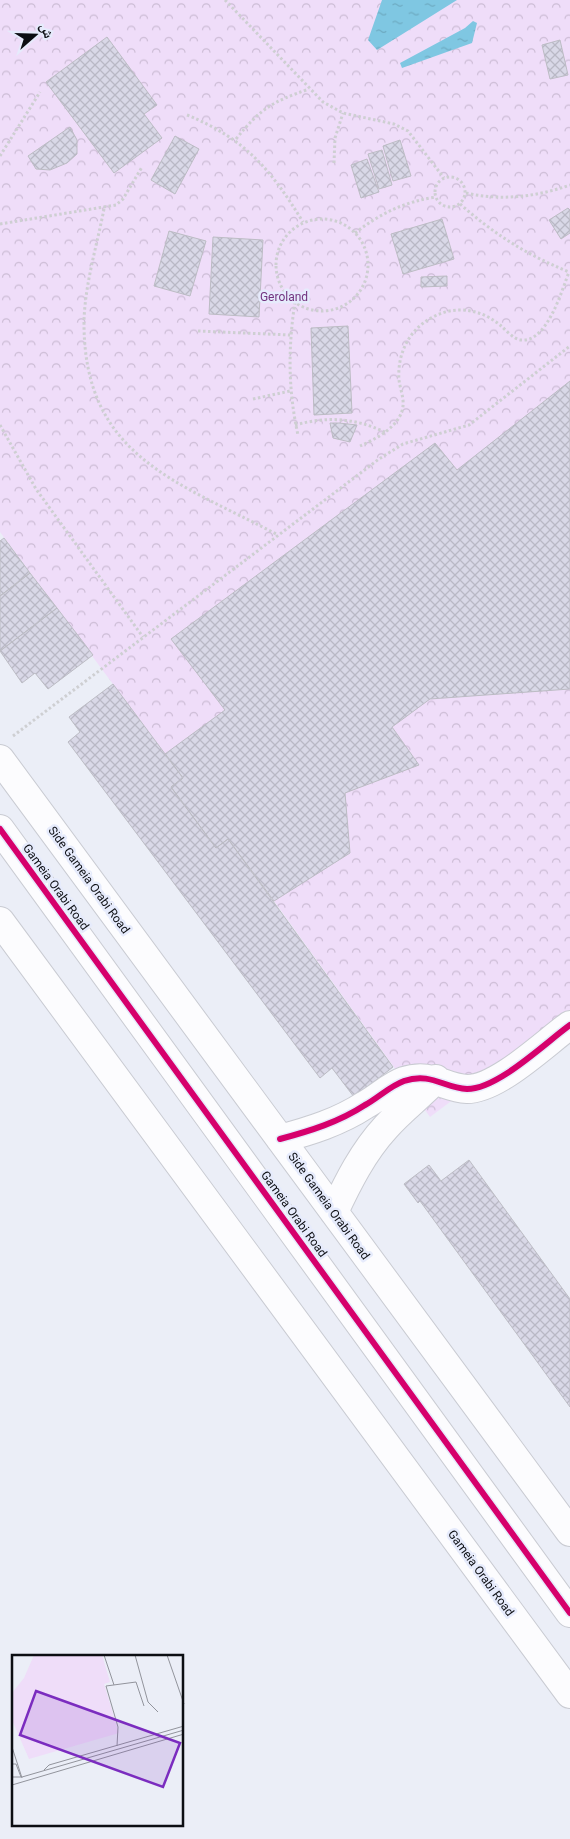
<svg xmlns="http://www.w3.org/2000/svg" width="570" height="1839" font-family="Roboto,'Noto Naskh Arabic',sans-serif">
<style>
.park{fill:url(#park-crowns)}
.water{fill:url(#water-ripples)}
.building{fill:url(#building-cross-hatch);stroke:#bcbcc4}
.lines{fill:none;stroke-linecap:round;stroke-linejoin:round}
.street-casing{stroke:#c9cbd2;stroke-width:30}
.secondary-casing{stroke:#c9cbd2;stroke-width:30}
.path{stroke:#cecfd2;stroke-width:3;stroke-dasharray:2.5 2.5;stroke-linecap:butt}
.street{stroke:#fcfcfe;stroke-width:28}
.secondary{stroke:#fcfcfe;stroke-width:28}
.cycleway-casing{stroke:#e6ebfc;stroke-width:9}
.cycleway{stroke:#d6006c;stroke-width:6}
.labels{text-anchor:middle;dominant-baseline:central;stroke-width:5;stroke-linejoin:round;paint-order:stroke}
.park-label{font-size:12px;fill:#72337f;stroke:#e6ebfc}
.street-label{font-size:12px;fill:#0c0e13;stroke:#e6ebfc}
.inset-road{fill:none;stroke:#92949c;stroke-width:1}
.view{fill:#7b2cbf;fill-opacity:0.15;stroke:#7b2cbf;stroke-width:2.5}
.inset-edge{fill:none;stroke:#0c0e13;stroke-width:2.5}
</style>
<defs>
<pattern id="park-crowns" width="20" height="18" patternUnits="userSpaceOnUse" patternTransform="scale(1.25)"><rect width="20" height="18" fill="#efddf9"/><path d="M2 6a3 3 0 1 1 6 0M12 15a3 3 0 1 1 6 0" fill="none" stroke="#ccbcd5"/></pattern>
<pattern id="water-ripples" width="26" height="14" patternUnits="userSpaceOnUse" patternTransform="scale(1.25)"><rect width="26" height="14" fill="#7fc7e2"/><path d="M2 4q2-2 4 0t4 0M15 11q2-2 4 0t4 0" fill="none" stroke="#6daac1"/></pattern>
<pattern id="building-cross-hatch" width="8" height="8" patternUnits="userSpaceOnUse" patternTransform="scale(1.25)"><rect width="8" height="8" fill="#d9d8e7"/><path d="M0 0l8 8M0 8l8-8" fill="none" stroke="#b9b8c5"/></pattern>
</defs>
<rect width="100%" height="100%" fill="#ebeef7"/>
<path class="park" d="M 0,0 L 570,0 L 570,1012 L 430,1117 L 274,901 L 0,532 Z"/>
<path class="water" d="M 382,0 L 457,0 L 377,50 L 368,40 Z
M 473,21 L 477,23 L 472,43 L 402,68 L 400,63 L 465,28 Z"/>
<path class="building" d="M 107,37 L 157,105 L 144,114 L 162,138 L 114,173 L 46,82 Z
M 560,40 L 568,75 L 550,79 L 542,45 Z
M 70,127 L 77,140 L 77,154 L 67,163 L 50,170 L 36,169 L 28,156 Z
M 175,136 L 199,149 L 175,194 L 151,180 Z
M 400,140 L 411,176 L 393,181 L 383,146 Z
M 382,150 L 392,185 L 379,189 L 368,154 Z
M 367,159 L 379,192 L 361,198 L 351,165 Z
M 568,208 L 570,210 L 570,233 L 561,239 L 549,220 Z
M 442,219 L 454,259 L 403,274 L 391,234 Z
M 169,231 L 206,241 L 190,296 L 154,286 Z
M 213,237 L 263,240 L 259,317 L 209,314 Z
M 447,276 L 447,286 L 421,287 L 421,277 Z
M 348,326 L 352,413 L 314,415 L 311,328 Z
M 570,381 L 570,689 L 430,699 L 392,727 L 419,765 L 345,793 L 350,853 L 274,901 L 228,839 L 216,848 L 171,787 L 183,778 L 165,754 L 225,710 L 171,639 L 435,443 L 457,470 Z
M 330,423 L 339,423 L 357,425 L 350,442 L 333,438 Z
M 4,538 L 30,573 L 0,596 L 0,541 Z
M 30,573 L 57,608 L 0,651 L 0,596 Z
M 57,608 L 93,655 L 48,689 L 35,673 L 22,683 L 0,651 Z
M 113,684 L 183,778 L 171,787 L 216,848 L 228,839 L 393,1067 L 354,1097 L 332,1068 L 320,1078 L 68,742 L 80,732 L 69,717 Z
M 469,1160 L 570,1299 L 570,1407 L 420,1201 L 418,1203 L 404,1184 L 429,1165 L 441,1181 Z"/>
<g class="lines">
<defs>
<path id="street" d="M 0,759 L 570,1532
M 280,1139 C 310,1131 339,1122 365,1105 C 378,1098 390,1086 404,1081 C 431,1072 444,1088 467,1089 C 498,1089 545,1043 570,1025
M 334,1212 C 348,1182 363,1152 386,1127 C 401,1110 420,1096 436,1079"/>
<path id="secondary" d="M 0,829 L 570,1613
M 0,921 L 570,1694"/>
</defs>
<use href="#street" class="street-casing"/>
<use href="#secondary" class="secondary-casing"/>
<path class="path" d="M 225,0 L 323,102 L 343,113 L 394,124 L 408,131 L 444,178
M 187,115 C 246,139 271,170 303,222
M 236,139 C 261,108 272,102 309,89
M 0,156 L 40,92
M 334,163 L 335,138 L 343,113
M435 192a15 15 0 1 1 30 0a15 15 0 1 1-30 0Z
M 466,193 C 501,201 536,197 570,185
M 460,204 C 494,234 527,255 569,272
M 104,209 C 97,245 85,284 84,321 C 83,456 176,481 278,535
M276 265a46 46 0 1 1 92 0a46 46 0 1 1-92 0Z
M 0,224 L 116,205 L 123,199 L 142,167
M 355,233 C 381,213 404,202 436,197
M 295,302 C 288,347 288,390 298,435
M 198,331 L 290,335
M 253,399 L 290,391
M 0,425 L 36,489 L 143,637
M 295,425 C 328,416 354,418 385,432
M 360,446 C 376,439 401,426 403,406 C 404,398 400,388 399,380 C 397,354 409,329 433,317 C 455,305 481,309 500,325 C 506,330 513,339 521,340 C 547,343 562,290 569,272
M 13,736 L 379,459 L 403,444 L 469,425 L 570,346"/>
<use href="#street" class="street"/>
<use href="#secondary" class="secondary"/>
<defs>
<path id="cycleway" d="M 0,829 L 570,1613
M 280,1139 C 310,1131 339,1122 365,1105 C 378,1098 390,1086 404,1081 C 431,1072 444,1088 467,1089 C 498,1089 545,1043 570,1025"/>
</defs>
<use href="#cycleway" class="cycleway-casing"/>
<use href="#cycleway" class="cycleway"/>
</g>
<g class="labels">
<g class="park-label">
<text x="284" y="297">Geroland</text>
</g>
<g class="street-label">
<text transform="translate(89 880) rotate(54)">Side Gameia Orabi Road</text>
<text transform="translate(56 887) rotate(54)">Gameia Orabi Road</text>
<text transform="translate(329 1206) rotate(54)">Side Gameia Orabi Road</text>
<text transform="translate(294 1214) rotate(54)">Gameia Orabi Road</text>
<text transform="translate(481 1573) rotate(54)">Gameia Orabi Road</text>
</g>
</g>
<g transform="translate(12 1655)">
<rect width="171" height="171" fill="#ebeef7"/>
<path d="M 22,0 L 90,0 L 98,27 L 92,29 L 107,78 L 17,104 L 0,65 L 0,38 L 12,23 Z" fill="#efddf9"/>
<path class="inset-road" d="M 92,0 L 102,30M 123,0 L 136,47 L 146,57M 155,0 L 172,49M 105,91 L 106,72 L 94,31 L 124,27 L 132,51M 0,92 L 10,123M 0,109 L 4,109 L 9,122M 32,115 L 37,110 L 172,71M 0,122 L 10,122 L 172,75M 0,130 L 172,79"/>
<path class="view" d="M 24,36 L 168,88 L 151,132 L 8,80 Z"/>
<rect width="171" height="171" class="inset-edge"/>
</g>
<g transform="translate(35 35) rotate(70)" stroke="#e6ebfc" stroke-width="4" paint-order="stroke">
<path d="M0-4L9 19L0 12L-9 19Z" fill="#0c0e13"/>
<text y="-8" font-size="14" font-weight="bold" text-anchor="middle" fill="#0c0e13">ش</text>
</g>
</svg>
